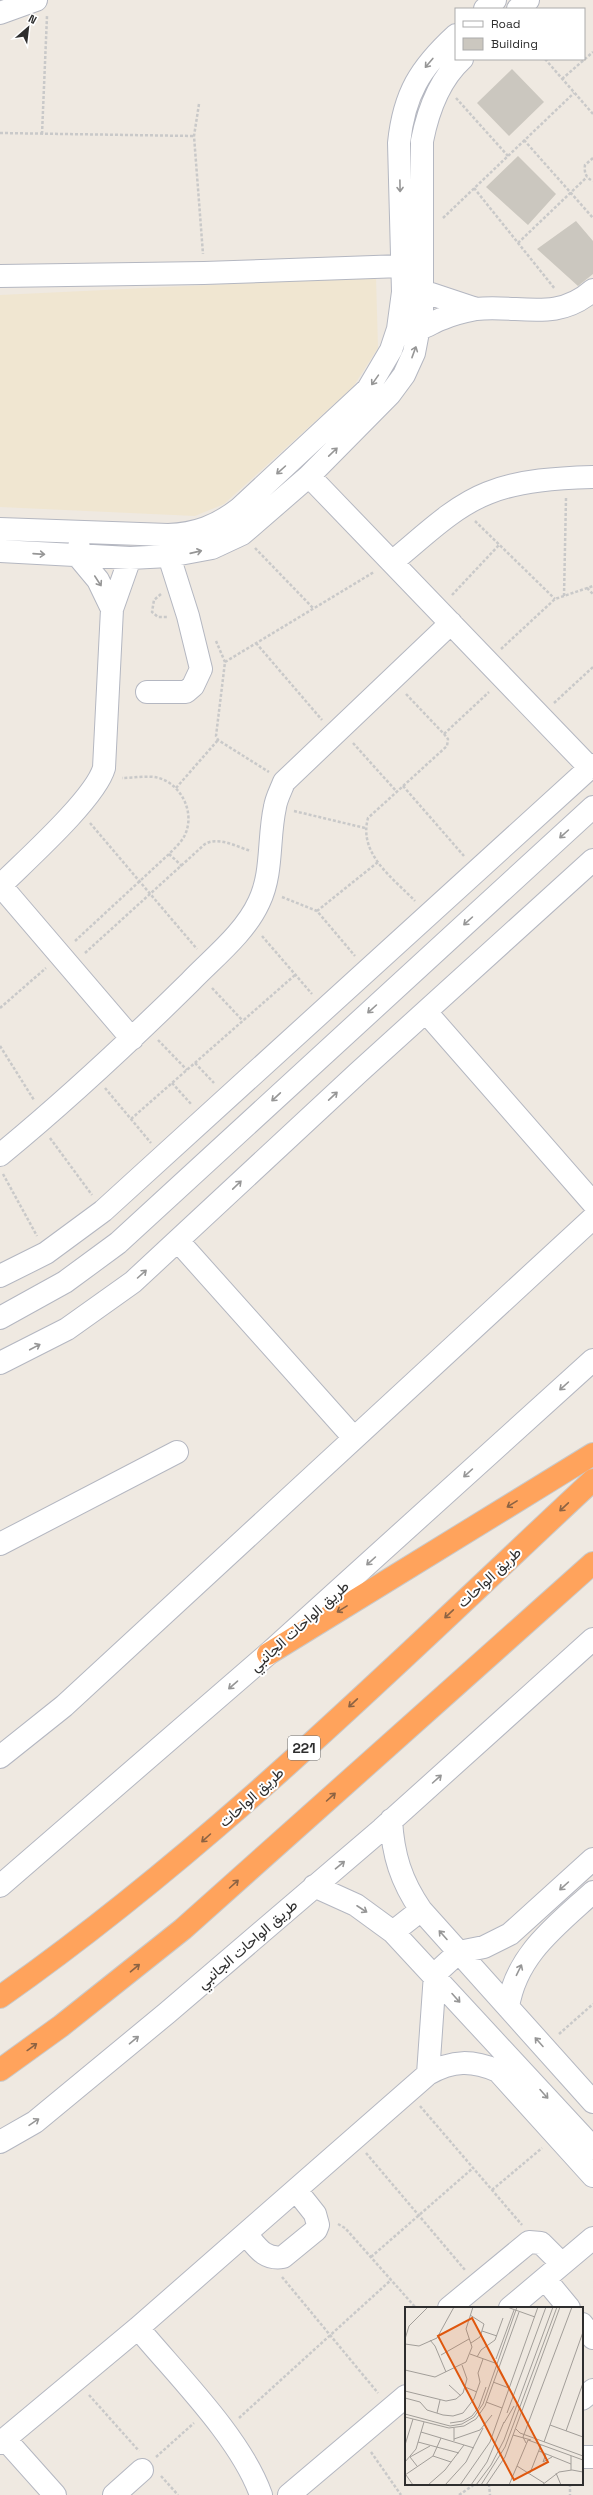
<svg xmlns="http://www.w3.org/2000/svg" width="593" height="2495" font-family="'Space Grotesk',Vazirmatn,sans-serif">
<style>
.education{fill:#f0e6d1}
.building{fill:#cbc7bf}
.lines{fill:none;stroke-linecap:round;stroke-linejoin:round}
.minor-casing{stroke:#b4b7c1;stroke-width:24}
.highway-casing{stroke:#c9c9c9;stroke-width:24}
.path{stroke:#c9c9c9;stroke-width:2.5;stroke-dasharray:3 2;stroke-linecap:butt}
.minor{stroke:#fff;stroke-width:22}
.highway{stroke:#ffa35c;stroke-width:22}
.oneway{stroke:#969696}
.oneway2{stroke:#8c6343}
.labels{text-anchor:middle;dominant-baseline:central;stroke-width:4;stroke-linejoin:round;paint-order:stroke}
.shield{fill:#fff;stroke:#6d6d6d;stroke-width:1}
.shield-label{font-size:14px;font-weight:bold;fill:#2e2e2e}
.street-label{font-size:15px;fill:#2e2e2e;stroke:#fff}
.inset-road{fill:none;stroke:#a29e99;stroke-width:1}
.view{fill:#df570e;fill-opacity:0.15;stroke:#df570e;stroke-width:2}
.inset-edge{fill:none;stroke:#2e2e2e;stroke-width:2}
</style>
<rect width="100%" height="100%" fill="#efe9e1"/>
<path class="education" d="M 376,277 L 378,348 L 353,387 L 224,504 L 195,516 L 0,507 L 0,295 Z"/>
<path class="building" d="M 512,69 L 544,102 L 509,136 L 477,103 Z
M 518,156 L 556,194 L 528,225 L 486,187 Z
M 576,221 L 593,241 L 593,274 L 578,286 L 537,249 Z"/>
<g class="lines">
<defs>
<path id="minor" d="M 485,9 L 495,0
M 518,9 L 528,0
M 0,13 L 36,0
M 0,276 L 204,273 L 402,266
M 408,292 L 422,291 L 476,309
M 410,330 C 424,330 431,322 444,318 C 453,314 466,311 476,309 C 519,304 556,323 593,290
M 309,476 L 590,768
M 0,529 L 168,535 C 196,534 217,526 239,509 L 368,389 L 391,350 L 398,329 L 403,292 L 399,143 C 404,94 420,68 456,35
M 79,547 L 78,556 L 98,580 L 112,609
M 0,551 L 130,558 L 169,556 L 212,548 L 242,534 L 309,476 L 390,394 L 404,375 L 414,353 L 422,311 L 422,141 C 428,111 439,80 462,59
M 392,562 C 422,538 452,507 488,493 C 520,480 559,478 593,477
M 147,692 L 186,692 L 193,686 L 201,669 L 188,616 L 169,556
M 0,886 C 25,861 95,799 104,768 L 112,609 L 130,558
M 1,886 L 132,1039
M 426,1012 L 593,1203
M 0,1155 C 67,1100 129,1042 190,982 C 213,958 245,933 259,902 C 273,873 268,838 275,807 C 276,799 281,790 284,782 L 451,623
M 178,1241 L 354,1438
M 0,1276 L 46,1253 L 103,1211 L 593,765
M 0,1318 L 65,1282 L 118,1243 L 593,807
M 0,1363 L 67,1329 L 133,1282 L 359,1072 L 593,860
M 0,1544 L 177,1452
M 0,1757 L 64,1706 L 593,1218
M 391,1820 C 393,1855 401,1881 421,1910 L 593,2102
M 0,1886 L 268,1654 L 593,1360
M 314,1886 L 356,1905 L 393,1932 L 593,2148
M 393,1932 L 421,1910
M 508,2007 C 516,1955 556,1926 593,1892
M 428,2074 L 435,1974 L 459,1952 L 484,1947 L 510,1934 L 593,1859
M 0,2142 L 35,2122 L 167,2013 L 382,1829 L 593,1639
M 246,2234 C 257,2247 264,2260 283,2257 L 316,2230 L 318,2225 L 315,2214 L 296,2190
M 545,2279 L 569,2308
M 449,2308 L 529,2242 L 541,2243 L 562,2264
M 510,2308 L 593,2238
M 582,2324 L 593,2338
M 138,2328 C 177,2375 241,2438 261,2495
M 582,2399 L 593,2390
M 5,2439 L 55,2495
M 0,2443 L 138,2328 L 428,2074 C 453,2060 472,2060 498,2071 L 593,2176
M 582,2457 L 593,2457
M 114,2495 L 142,2470
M 289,2495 L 406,2396"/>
<path id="highway" d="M 268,1654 L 593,1454
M 0,1997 C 215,1846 401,1659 593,1480
M 0,2070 L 61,2026 L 183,1929 L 593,1563"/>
</defs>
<use href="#minor" class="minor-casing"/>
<use href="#highway" class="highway-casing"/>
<path class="path" d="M 545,59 L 593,114
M 562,79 L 593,52
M 456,98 L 508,156
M 199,104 L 194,136 L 203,254
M 0,133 L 194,136
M 42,134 L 47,16
M 524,140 L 593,218
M 593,158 L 585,165 C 584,173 586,178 593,181
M 474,188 L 555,289
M 443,218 L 574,93
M 518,243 L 587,177
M 475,521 L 555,599
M 255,548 L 313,608
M 587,588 L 593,594
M 161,594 L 154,600 L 152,612 L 158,617 L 168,617
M 452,595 L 499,545
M 564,596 L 566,498
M 216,641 L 225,662 L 216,736 L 218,740 L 269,772
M 256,643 L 322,720
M 501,649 L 555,599 L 593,586
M 225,662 L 374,572
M 406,694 L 444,734 L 448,739 L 447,746 L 368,818 C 358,854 393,878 415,901
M 554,703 L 593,667
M 444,734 L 489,692
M 353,743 L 397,792
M 403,786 L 464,856
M 176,788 L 218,740
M 294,811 L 365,828
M 90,823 L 197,949
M 169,854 L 182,866
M 282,897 L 317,911 L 355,956
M 317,911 L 378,862
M 262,936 L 312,994
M 75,941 L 169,854 C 176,847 185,839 187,829 C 193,809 180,784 159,778 C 149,775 133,778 122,778
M 85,953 L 205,844 C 219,836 237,847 251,851
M 212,988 L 243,1021
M 0,1008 L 46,968
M 158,1040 L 187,1070
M 0,1046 L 34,1100
M 195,1063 L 214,1083
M 172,1083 L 192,1105
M 105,1088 L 151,1143
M 131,1119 L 295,975
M 50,1138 L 92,1195
M 3,1174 L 37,1236
M 559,2034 L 593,2004
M 420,2106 L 522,2225
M 366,2153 L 465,2270
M 492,2190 L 542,2148
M 338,2224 L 345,2228 L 416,2308
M 371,2257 L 473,2168
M 282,2277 L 378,2393
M 89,2395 L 139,2451
M 239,2418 L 391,2280
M 371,2452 L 401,2495
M 156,2457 L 194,2423
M 161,2476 L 178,2495
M 489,2484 L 490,2495
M 570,2484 L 570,2495
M 459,2495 L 475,2484"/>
<use href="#minor" class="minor"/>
<use href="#highway" class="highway"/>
</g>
<defs><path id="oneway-shaft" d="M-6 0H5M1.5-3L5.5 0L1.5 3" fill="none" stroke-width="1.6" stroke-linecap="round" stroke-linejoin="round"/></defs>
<g class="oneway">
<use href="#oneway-shaft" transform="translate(429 63) rotate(130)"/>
<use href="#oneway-shaft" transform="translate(400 186) rotate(89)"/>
<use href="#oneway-shaft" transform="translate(414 352) rotate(-70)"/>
<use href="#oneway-shaft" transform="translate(375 380) rotate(125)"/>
<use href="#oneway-shaft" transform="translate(333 452) rotate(-44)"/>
<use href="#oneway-shaft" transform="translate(281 470) rotate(138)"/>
<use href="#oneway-shaft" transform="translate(196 552) rotate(-13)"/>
<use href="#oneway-shaft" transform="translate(39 554) rotate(4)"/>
<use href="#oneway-shaft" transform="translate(98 581) rotate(57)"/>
<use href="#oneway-shaft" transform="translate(564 834) rotate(138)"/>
<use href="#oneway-shaft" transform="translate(468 921) rotate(138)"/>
<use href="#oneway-shaft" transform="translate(372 1009) rotate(138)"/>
<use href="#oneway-shaft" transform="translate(333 1096) rotate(-43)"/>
<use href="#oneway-shaft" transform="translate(276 1097) rotate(137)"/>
<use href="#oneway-shaft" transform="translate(237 1185) rotate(-44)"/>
<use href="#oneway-shaft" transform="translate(142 1274) rotate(-42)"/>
<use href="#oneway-shaft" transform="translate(35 1347) rotate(-28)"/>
<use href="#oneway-shaft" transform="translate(564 1386) rotate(138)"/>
<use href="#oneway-shaft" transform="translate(468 1473) rotate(138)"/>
<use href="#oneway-shaft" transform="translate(371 1561) rotate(138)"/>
<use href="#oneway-shaft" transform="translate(233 1685) rotate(139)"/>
<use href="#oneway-shaft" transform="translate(437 1779) rotate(-42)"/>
<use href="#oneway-shaft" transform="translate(340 1865) rotate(-40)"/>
<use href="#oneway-shaft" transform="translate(564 1886) rotate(138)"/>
<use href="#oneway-shaft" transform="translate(362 1909) rotate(33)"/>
<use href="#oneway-shaft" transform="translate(443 1935) rotate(-132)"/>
<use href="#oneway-shaft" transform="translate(519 1970) rotate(-64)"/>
<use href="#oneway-shaft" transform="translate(456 1998) rotate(48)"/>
<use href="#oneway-shaft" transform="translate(134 2040) rotate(-40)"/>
<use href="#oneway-shaft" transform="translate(539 2042) rotate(-132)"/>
<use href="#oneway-shaft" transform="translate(544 2094) rotate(48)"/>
<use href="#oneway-shaft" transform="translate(34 2122) rotate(-34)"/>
</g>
<g class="oneway2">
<use href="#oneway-shaft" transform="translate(512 1504) rotate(148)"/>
<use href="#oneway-shaft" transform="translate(564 1507) rotate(137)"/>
<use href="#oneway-shaft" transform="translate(342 1609) rotate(148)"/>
<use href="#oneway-shaft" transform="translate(449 1614) rotate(137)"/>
<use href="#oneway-shaft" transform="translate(353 1703) rotate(137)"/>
<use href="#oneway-shaft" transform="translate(331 1797) rotate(-42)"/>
<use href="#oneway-shaft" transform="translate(206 1838) rotate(138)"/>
<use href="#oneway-shaft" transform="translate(234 1884) rotate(-42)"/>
<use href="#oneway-shaft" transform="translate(135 1968) rotate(-40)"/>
<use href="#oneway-shaft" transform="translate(32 2047) rotate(-36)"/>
</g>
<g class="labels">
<rect class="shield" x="288" y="1736" width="32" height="24" rx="3"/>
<g class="shield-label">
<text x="304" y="1748">221</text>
</g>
<g class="street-label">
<text transform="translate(489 1577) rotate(-43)">طريق الواحات</text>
<text transform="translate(299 1626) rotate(-42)">طريق الواحات الجانبي</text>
<text transform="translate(251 1797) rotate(-42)">طريق الواحات</text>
<text transform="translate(247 1944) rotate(-41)">طريق الواحات الجانبي</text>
</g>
</g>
<g transform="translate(405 2307)">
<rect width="178" height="178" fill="#efe9e1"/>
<path class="inset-road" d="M 102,0 L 130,10M 65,8 L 79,17 L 75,30 L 66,36M 77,24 L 92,29M 0,32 L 4,19 L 23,0M 25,33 L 30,39 L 41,65M 0,37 L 14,39 L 32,31 L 49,0M 65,47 L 90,56M 36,48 L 64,32M 72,50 L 76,43 L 90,33 L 98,11M 91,52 L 109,3M 0,63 L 30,70 L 61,55 L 67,40 L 61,22 L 68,0M 88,75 L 104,81M 44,78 L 56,89M 60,80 L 72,85M 0,84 L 41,94 L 51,92 L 58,86 L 62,72 L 57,58M 0,91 L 15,95 L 22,103 L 38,108 L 48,109 L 58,106 L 69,92 L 75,75 L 73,66 L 78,52M 81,95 L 97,101M 32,106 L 35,93M 102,106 L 141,0M 0,107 L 45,119 L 57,117 L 69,110 L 78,97 L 112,0M 0,110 L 44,121 L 59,119 L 71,112 L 80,99 L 114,5M 45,116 L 58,114 L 67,109 L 74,100 L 81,80M 99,116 L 109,99M 145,118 L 178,130M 49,121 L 49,134M 111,122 L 115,126 L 178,149M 161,124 L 178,76M 16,125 L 69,141M 108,128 L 126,133M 49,132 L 75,123 L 87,108M 13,135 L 54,146M 139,135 L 178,25M 121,136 L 118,130 L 167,0M 0,138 L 8,112M 134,144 L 166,157M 141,147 L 138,155 L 147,150M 28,149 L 46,155M 166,149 L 166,163M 0,155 L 11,142 L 19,115M 12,159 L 5,150 L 25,139M 112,159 L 139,176M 125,166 L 136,138M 151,166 L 156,178M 0,168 L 28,149 L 36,131M 1,168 L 8,178M 23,178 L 40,163 L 59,138M 40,178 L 61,155 L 78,121M 55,178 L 85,135 L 133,0M 66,178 L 82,155 L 99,115M 71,178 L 86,158 L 99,133 L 148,0M 76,178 L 100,140 L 152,0M 81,178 L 100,150 L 155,0M 104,178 L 123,133 L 178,153M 137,178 L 154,165 L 167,163 L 178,165"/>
<path class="view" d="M 67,11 L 143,155 L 109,173 L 33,29 Z"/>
<rect width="178" height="178" class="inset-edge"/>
</g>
<rect x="455" y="8" width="130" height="52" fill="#ffffff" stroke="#ababab"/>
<rect x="463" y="21" width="20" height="6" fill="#ffffff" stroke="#ababab"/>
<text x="491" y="28" font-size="12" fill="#2e2e2e">Road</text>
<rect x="463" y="38" width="20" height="12" fill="#cbc7bf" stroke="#ababab"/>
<text x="491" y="48" font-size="12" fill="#2e2e2e">Building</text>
<g transform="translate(28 28) rotate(28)" stroke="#ffffff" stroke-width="3" paint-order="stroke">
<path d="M0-3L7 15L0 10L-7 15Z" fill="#2e2e2e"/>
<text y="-6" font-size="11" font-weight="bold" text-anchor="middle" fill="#2e2e2e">N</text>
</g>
</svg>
